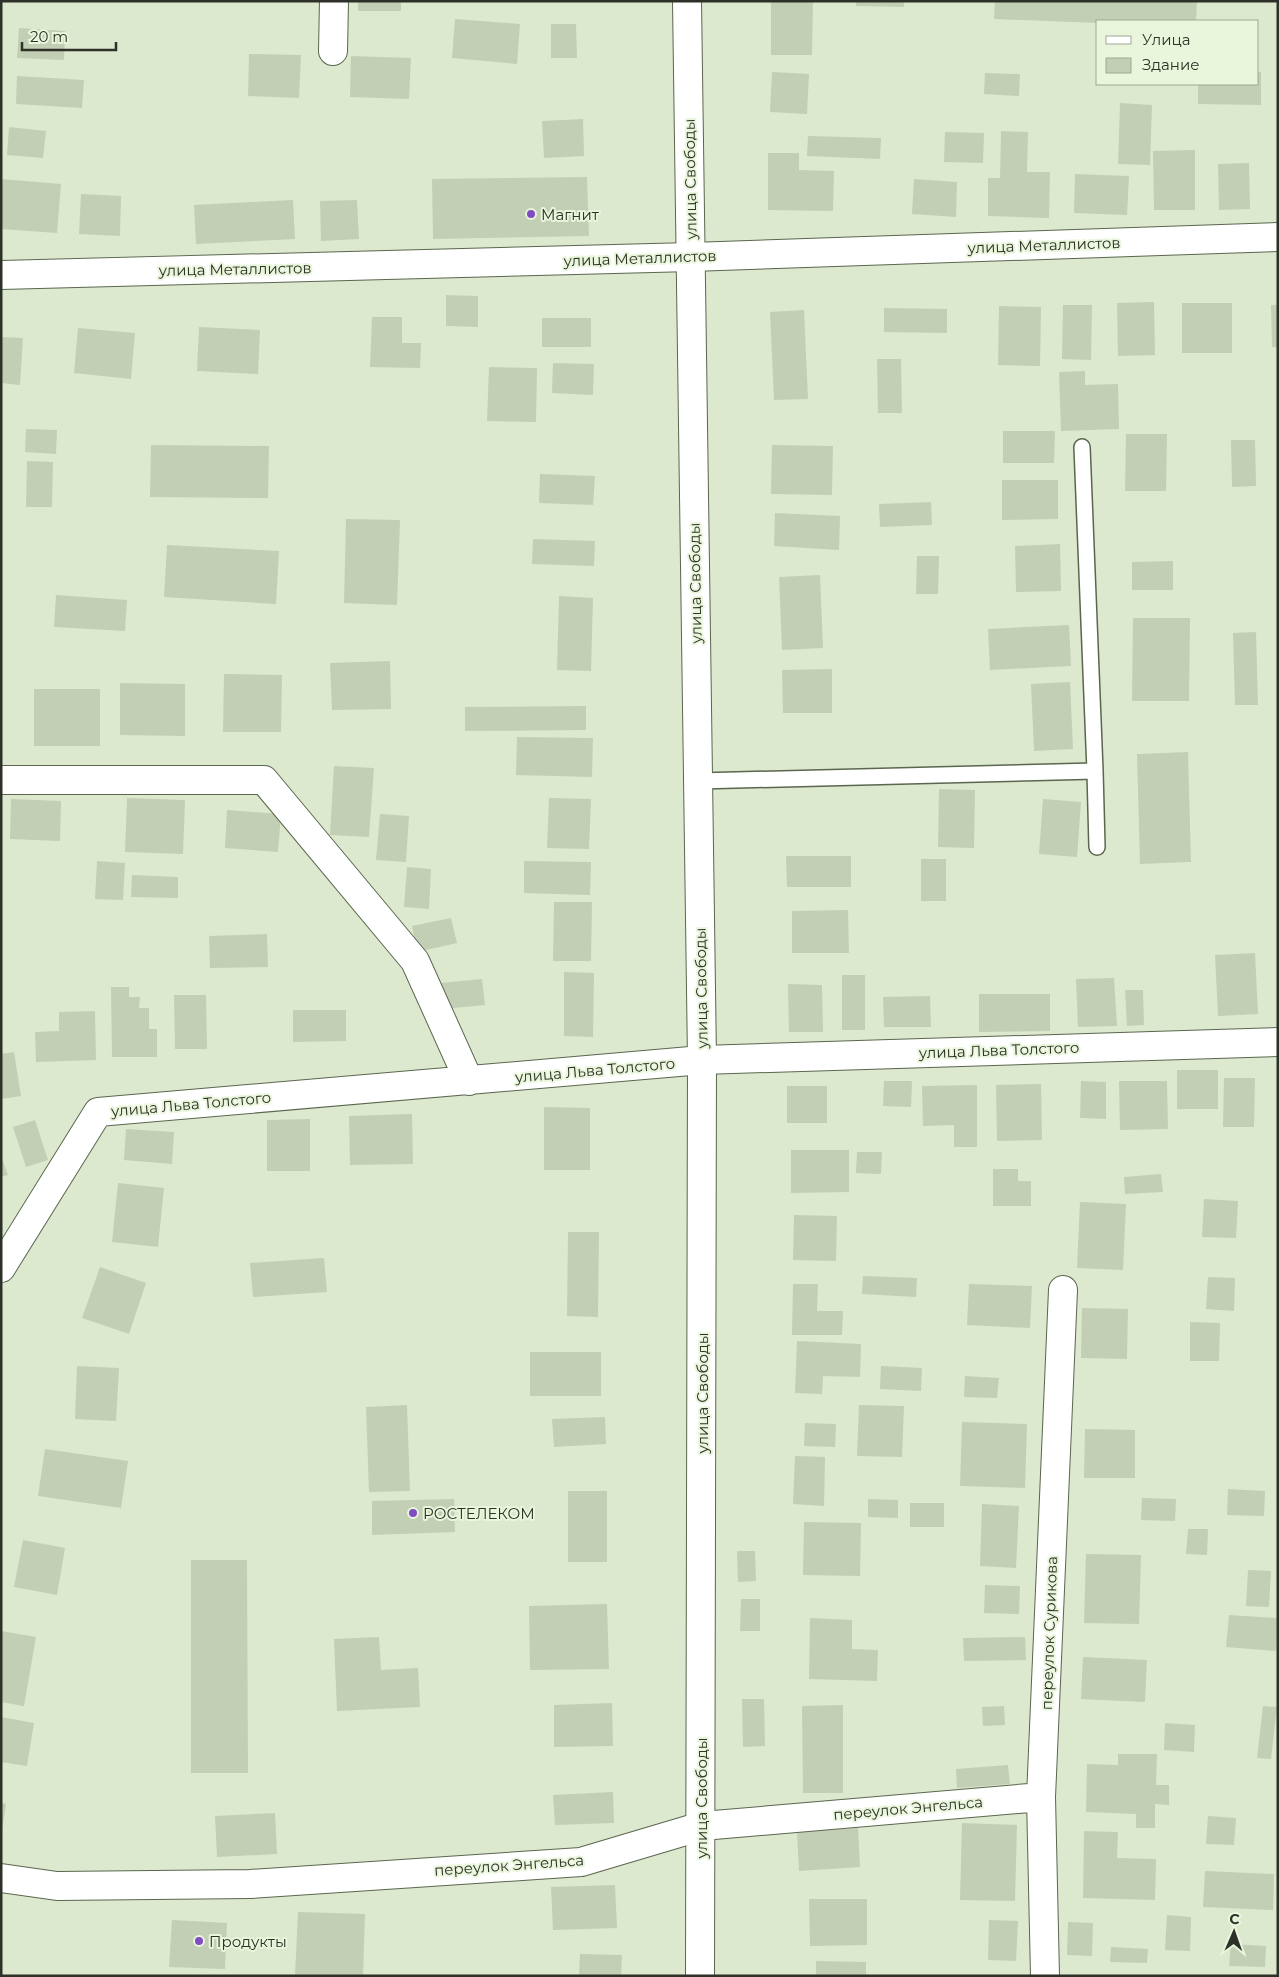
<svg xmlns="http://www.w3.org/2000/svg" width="1279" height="1977" font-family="Montserrat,sans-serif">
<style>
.building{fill:#c3cfb5}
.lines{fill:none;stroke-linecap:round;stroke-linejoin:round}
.lane-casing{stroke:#5b664e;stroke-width:18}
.street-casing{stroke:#5b664e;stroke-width:30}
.secondary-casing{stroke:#5b664e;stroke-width:30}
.lane{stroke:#fff;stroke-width:15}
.street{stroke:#fff;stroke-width:28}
.secondary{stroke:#fff;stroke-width:28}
.poi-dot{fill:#804cc3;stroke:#e9f6db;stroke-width:2}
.labels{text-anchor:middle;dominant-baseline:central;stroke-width:4;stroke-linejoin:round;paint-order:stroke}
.street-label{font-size:15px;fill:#2d3127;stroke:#e9f6db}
.poi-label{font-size:15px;fill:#2d3127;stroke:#e9f6db;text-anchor:start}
</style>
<rect width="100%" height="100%" fill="#dce9ce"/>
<path class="building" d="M 358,1 L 401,1 L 401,11 L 358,11 Z
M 771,1 L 813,1 L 812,55 L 771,55 Z
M 856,1 L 904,1 L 904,7 L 856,6 Z
M 995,1 L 1197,1 L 1196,21 L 1098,23 L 994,19 Z
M 455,19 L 520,24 L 517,64 L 452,58 Z
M 551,24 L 576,24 L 577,58 L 551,58 Z
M 19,28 L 65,31 L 64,60 L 17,58 Z
M 249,54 L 301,55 L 299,98 L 248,96 Z
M 351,56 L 411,58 L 409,99 L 350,97 Z
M 772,72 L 809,74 L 807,114 L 770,112 Z
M 1258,72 L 1261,72 L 1261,105 L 1198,104 L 1198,84 L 1258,84 Z
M 985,73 L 1020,74 L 1019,96 L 984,94 Z
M 17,76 L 84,80 L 82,108 L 16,104 Z
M 1120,103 L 1152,105 L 1150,165 L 1118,164 Z
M 583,119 L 584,156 L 544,158 L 542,121 Z
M 9,127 L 46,131 L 43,158 L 7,155 Z
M 1001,131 L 1028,132 L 1027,172 L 1050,172 L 1049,218 L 988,216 L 988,178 L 1000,178 Z
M 945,132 L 984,133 L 983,163 L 944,162 Z
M 808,136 L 881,138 L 880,159 L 807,156 Z
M 1195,150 L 1195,210 L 1154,210 L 1153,151 Z
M 768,153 L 799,153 L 799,170 L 834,171 L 833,211 L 768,210 Z
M 1249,163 L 1250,209 L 1219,210 L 1218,164 Z
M 1075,174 L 1129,176 L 1127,215 L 1074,213 Z
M 587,177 L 589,236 L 433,239 L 432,179 Z
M 1,179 L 61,184 L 57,233 L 1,229 Z
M 914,179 L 957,182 L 956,217 L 912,214 Z
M 81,194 L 121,196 L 120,236 L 79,234 Z
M 293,200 L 295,239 L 196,244 L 194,205 Z
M 357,200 L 359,239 L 321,241 L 320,201 Z
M 446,295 L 478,296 L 478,327 L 446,326 Z
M 1154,302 L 1155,355 L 1118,356 L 1117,303 Z
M 1182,303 L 1232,303 L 1232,353 L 1182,353 Z
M 1063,305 L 1092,305 L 1091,360 L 1062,359 Z
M 1271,305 L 1278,305 L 1278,347 L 1272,347 Z
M 999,306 L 1041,307 L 1040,366 L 998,365 Z
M 884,308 L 947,309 L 947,333 L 884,332 Z
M 804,310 L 808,399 L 774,400 L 770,312 Z
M 372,317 L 402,317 L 402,343 L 421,343 L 420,368 L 370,367 Z
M 542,318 L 591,318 L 591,347 L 542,347 Z
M 199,327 L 260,330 L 258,374 L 197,371 Z
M 78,328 L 135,333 L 131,379 L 74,373 Z
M 1,337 L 23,338 L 20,385 L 1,383 Z
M 877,359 L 901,359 L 902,413 L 878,413 Z
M 553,363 L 594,364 L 593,395 L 552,393 Z
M 489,367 L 537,368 L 536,422 L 487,421 Z
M 1085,371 L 1085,385 L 1118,384 L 1119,429 L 1061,431 L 1059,372 Z
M 26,429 L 57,430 L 56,454 L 25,452 Z
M 1003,431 L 1055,431 L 1054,463 L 1003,463 Z
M 1126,434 L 1167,434 L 1166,491 L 1125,491 Z
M 1231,440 L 1255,440 L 1256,486 L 1232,487 Z
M 151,445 L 269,446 L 268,498 L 150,497 Z
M 772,445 L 833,446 L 832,495 L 771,494 Z
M 27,461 L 53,462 L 52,507 L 26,507 Z
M 540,474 L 595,476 L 593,505 L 539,503 Z
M 1002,480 L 1058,480 L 1058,519 L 1002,520 Z
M 931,502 L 932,525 L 880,527 L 879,504 Z
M 775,513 L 840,516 L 839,550 L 774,546 Z
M 346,519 L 400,520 L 397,605 L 344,603 Z
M 533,539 L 595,541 L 594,566 L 532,564 Z
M 1060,544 L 1061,591 L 1016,592 L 1015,546 Z
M 167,545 L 279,551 L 276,604 L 164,597 Z
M 917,556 L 939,556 L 938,594 L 916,594 Z
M 1173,561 L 1173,590 L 1132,590 L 1132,562 Z
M 820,575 L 823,648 L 782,650 L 779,577 Z
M 56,595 L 127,600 L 125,631 L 54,627 Z
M 559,596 L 593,598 L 591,671 L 557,670 Z
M 1133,618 L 1190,618 L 1189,701 L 1132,701 Z
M 1069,625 L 1071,666 L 990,670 L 988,629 Z
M 1256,632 L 1258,705 L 1235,705 L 1233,633 Z
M 390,661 L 391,709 L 332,710 L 330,663 Z
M 832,669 L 832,713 L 783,713 L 782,670 Z
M 224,674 L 282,675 L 281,732 L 223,732 Z
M 1070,682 L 1073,749 L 1034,751 L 1031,684 Z
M 120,683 L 185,684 L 185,736 L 120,735 Z
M 34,689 L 100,689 L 100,746 L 34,746 Z
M 586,706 L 586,730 L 465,731 L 465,707 Z
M 517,737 L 593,738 L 592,777 L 516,775 Z
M 1188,752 L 1191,862 L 1140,864 L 1137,754 Z
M 334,766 L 374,768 L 369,837 L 330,835 Z
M 939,789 L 975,790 L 974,848 L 938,847 Z
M 127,798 L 185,800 L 183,854 L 125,852 Z
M 549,798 L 591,799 L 589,849 L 547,848 Z
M 11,799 L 61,801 L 60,841 L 10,839 Z
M 1043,799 L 1081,802 L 1077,857 L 1039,854 Z
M 227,810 L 281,814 L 278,852 L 225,848 Z
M 380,814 L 409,816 L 406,862 L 376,860 Z
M 786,856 L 851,856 L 851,887 L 787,887 Z
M 921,859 L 946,859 L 946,901 L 921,901 Z
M 97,861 L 125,863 L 123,900 L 95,899 Z
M 524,861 L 591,862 L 590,895 L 524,893 Z
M 407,867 L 431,869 L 429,909 L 404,907 Z
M 132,875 L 178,877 L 178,898 L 131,897 Z
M 554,902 L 592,902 L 591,961 L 553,961 Z
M 848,910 L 849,953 L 792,953 L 792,911 Z
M 451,918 L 457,943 L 417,952 L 412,926 Z
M 267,934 L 268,967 L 210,968 L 209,936 Z
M 1255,953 L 1258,1014 L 1218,1016 L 1215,955 Z
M 564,972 L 594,973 L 593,1037 L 564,1036 Z
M 842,975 L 865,975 L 865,1030 L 842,1030 Z
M 1114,978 L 1117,1026 L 1078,1027 L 1076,979 Z
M 482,979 L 485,1005 L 443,1009 L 441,983 Z
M 788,984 L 822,985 L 823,1032 L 789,1032 Z
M 111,987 L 129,987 L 129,997 L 140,997 L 139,1008 L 149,1008 L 149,1029 L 157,1029 L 157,1057 L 112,1057 Z
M 1125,990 L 1143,990 L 1144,1025 L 1127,1026 Z
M 979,994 L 1050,994 L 1050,1031 L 979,1032 Z
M 174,995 L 206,995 L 207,1049 L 175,1049 Z
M 930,996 L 931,1027 L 884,1027 L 883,997 Z
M 293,1010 L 346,1010 L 346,1041 L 293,1042 Z
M 95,1011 L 96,1060 L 36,1062 L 35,1032 L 59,1031 L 59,1012 Z
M 14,1052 L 21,1096 L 1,1099 L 1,1054 Z
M 1177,1070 L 1218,1070 L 1218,1109 L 1177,1109 Z
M 1224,1078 L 1255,1078 L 1254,1127 L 1223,1127 Z
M 884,1081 L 912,1081 L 911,1107 L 883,1106 Z
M 1081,1081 L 1106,1082 L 1106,1119 L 1080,1118 Z
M 1119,1081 L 1167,1081 L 1168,1129 L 1120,1130 Z
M 1041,1084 L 1042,1140 L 997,1141 L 996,1085 Z
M 977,1085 L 977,1147 L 954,1147 L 954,1125 L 923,1126 L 922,1086 Z
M 787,1086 L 827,1086 L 827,1123 L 787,1123 Z
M 544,1107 L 590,1108 L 590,1170 L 544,1170 Z
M 412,1114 L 413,1164 L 350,1165 L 349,1116 Z
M 310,1119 L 310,1171 L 267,1171 L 267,1120 Z
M 35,1120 L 48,1160 L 26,1167 L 13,1127 Z
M 126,1129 L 174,1132 L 172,1164 L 124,1160 Z
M 791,1150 L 849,1150 L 849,1192 L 791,1193 Z
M 857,1152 L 882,1152 L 881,1174 L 856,1173 Z
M 1,1156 L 8,1175 L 1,1177 Z
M 993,1169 L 1018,1169 L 1018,1181 L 1031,1181 L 1031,1206 L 993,1206 Z
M 1161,1174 L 1163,1192 L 1125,1194 L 1124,1177 Z
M 118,1183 L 164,1188 L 158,1247 L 112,1242 Z
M 1204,1199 L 1238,1201 L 1236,1238 L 1202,1237 Z
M 1080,1202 L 1126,1204 L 1123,1270 L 1077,1268 Z
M 794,1215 L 837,1216 L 836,1261 L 793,1260 Z
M 568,1232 L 599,1232 L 598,1317 L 567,1316 Z
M 324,1258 L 327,1292 L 253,1297 L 250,1263 Z
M 100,1267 L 146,1283 L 129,1334 L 82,1318 Z
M 863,1276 L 917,1278 L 916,1297 L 862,1294 Z
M 1208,1277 L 1235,1278 L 1234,1311 L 1206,1309 Z
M 793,1284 L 818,1284 L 817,1311 L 843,1311 L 842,1335 L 792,1335 Z
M 969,1284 L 1032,1286 L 1030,1328 L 967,1325 Z
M 1082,1308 L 1128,1309 L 1127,1359 L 1081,1358 Z
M 1190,1322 L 1220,1323 L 1219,1361 L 1190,1361 Z
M 797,1341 L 861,1344 L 860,1377 L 823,1376 L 822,1394 L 795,1393 Z
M 530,1352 L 601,1352 L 601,1396 L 530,1396 Z
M 77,1366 L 119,1368 L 116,1421 L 75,1419 Z
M 881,1366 L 922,1368 L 921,1391 L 880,1389 Z
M 965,1376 L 999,1378 L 997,1398 L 964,1397 Z
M 407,1405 L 410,1491 L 369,1492 L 366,1407 Z
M 859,1405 L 904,1406 L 902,1457 L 857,1456 Z
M 605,1417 L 606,1444 L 554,1447 L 552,1419 Z
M 962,1422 L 1027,1424 L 1025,1488 L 960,1486 Z
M 805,1423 L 836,1424 L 835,1447 L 804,1446 Z
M 1085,1429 L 1135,1430 L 1135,1478 L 1084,1478 Z
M 45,1449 L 128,1461 L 121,1508 L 38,1496 Z
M 795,1456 L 825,1457 L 824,1506 L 793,1504 Z
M 1228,1489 L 1265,1491 L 1264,1516 L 1227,1515 Z
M 568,1491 L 607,1491 L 607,1562 L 568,1562 Z
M 1142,1498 L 1176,1499 L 1175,1521 L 1141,1520 Z
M 454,1499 L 455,1532 L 372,1535 L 372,1501 Z
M 868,1499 L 898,1500 L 898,1518 L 868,1517 Z
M 910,1503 L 944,1503 L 944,1527 L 910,1527 Z
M 982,1504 L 1019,1506 L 1016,1568 L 980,1566 Z
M 804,1522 L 861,1523 L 860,1576 L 803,1575 Z
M 1188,1529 L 1208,1529 L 1207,1555 L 1186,1554 Z
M 23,1540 L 65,1548 L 57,1595 L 14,1587 Z
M 737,1551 L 755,1551 L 756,1581 L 738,1582 Z
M 1086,1554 L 1141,1555 L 1139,1624 L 1084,1623 Z
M 191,1560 L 247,1560 L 248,1773 L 191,1773 Z
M 1248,1570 L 1271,1571 L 1269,1607 L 1246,1606 Z
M 985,1585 L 1020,1586 L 1019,1614 L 984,1613 Z
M 741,1599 L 760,1599 L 760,1631 L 740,1631 Z
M 607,1604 L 609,1669 L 530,1670 L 529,1606 Z
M 1229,1615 L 1278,1618 L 1276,1651 L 1226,1647 Z
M 810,1618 L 852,1620 L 852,1649 L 878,1650 L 877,1681 L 809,1679 Z
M 1,1631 L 36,1637 L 24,1706 L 1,1702 Z
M 379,1637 L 381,1670 L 418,1668 L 420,1707 L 337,1711 L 334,1639 Z
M 1025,1637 L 1026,1660 L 964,1661 L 963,1638 Z
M 1083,1657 L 1147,1660 L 1145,1702 L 1081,1699 Z
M 742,1699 L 764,1699 L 765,1746 L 743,1747 Z
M 612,1703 L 613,1746 L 554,1747 L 554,1705 Z
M 843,1705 L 843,1793 L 803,1793 L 802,1706 Z
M 1004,1706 L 1005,1725 L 983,1726 L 982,1707 Z
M 1263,1706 L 1277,1707 L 1271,1759 L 1257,1758 Z
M 1,1717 L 34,1723 L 27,1766 L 1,1762 Z
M 1165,1723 L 1195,1725 L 1194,1752 L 1164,1750 Z
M 1118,1754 L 1157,1754 L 1156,1785 L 1169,1785 L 1169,1805 L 1155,1804 L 1155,1828 L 1136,1828 L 1136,1814 L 1086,1812 L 1087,1764 L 1118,1765 Z
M 1008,1765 L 1010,1784 L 957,1788 L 956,1769 Z
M 613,1792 L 614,1823 L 555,1825 L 553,1795 Z
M 1,1803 L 6,1804 L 2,1830 L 1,1830 Z
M 275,1813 L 277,1854 L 217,1857 L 215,1816 Z
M 1208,1816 L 1236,1818 L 1234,1845 L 1206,1844 Z
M 962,1823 L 1017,1825 L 1015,1901 L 960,1900 Z
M 858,1828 L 860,1867 L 799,1871 L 797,1832 Z
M 1084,1831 L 1118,1832 L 1117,1858 L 1156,1859 L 1155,1900 L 1083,1898 Z
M 1205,1871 L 1274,1874 L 1273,1910 L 1203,1907 Z
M 615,1885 L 617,1928 L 553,1930 L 551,1887 Z
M 809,1899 L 867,1899 L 867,1945 L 810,1946 Z
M 298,1912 L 365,1914 L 363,1976 L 295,1976 Z
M 1167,1915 L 1191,1917 L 1190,1951 L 1165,1950 Z
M 172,1920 L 227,1923 L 225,1969 L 169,1967 Z
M 989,1920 L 1018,1921 L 1016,1961 L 988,1960 Z
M 1068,1922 L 1093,1923 L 1092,1956 L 1067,1955 Z
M 1231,1944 L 1266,1946 L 1265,1967 L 1229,1966 Z
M 1111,1947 L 1148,1949 L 1147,1963 L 1110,1962 Z
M 580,1954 L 622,1955 L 621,1976 L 579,1976 Z
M 816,1961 L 866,1962 L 866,1976 L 816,1976 Z"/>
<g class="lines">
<defs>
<path id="lane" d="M 1082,447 L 1095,771
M 698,781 L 1095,771 L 1097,847"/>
<path id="street" d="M 333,51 L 334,1
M 1,275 L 691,257 L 1278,237
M 1,780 L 264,780 L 415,961 L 469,1081
M 1,1268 L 98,1112 L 702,1060 L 1278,1042
M 1,1878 L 57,1886 L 250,1884 L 581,1862 L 702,1826 L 1041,1797
M 1045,1976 L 1041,1797 L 1063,1290"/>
<path id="secondary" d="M 687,1 L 702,1060 L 700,1976"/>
</defs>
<use href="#lane" class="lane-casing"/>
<use href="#street" class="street-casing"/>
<use href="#secondary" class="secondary-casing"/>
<use href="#lane" class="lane"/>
<use href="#street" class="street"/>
<use href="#secondary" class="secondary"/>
</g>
<g class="poi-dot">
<circle cx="531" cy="214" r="5"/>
<circle cx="413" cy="1513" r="5"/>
<circle cx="199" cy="1941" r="5"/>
</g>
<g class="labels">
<g class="street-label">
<text transform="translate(690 179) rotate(-91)">улица Свободы</text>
<text transform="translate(1044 245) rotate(-2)">улица Металлистов</text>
<text transform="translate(640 258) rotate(-2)">улица Металлистов</text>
<text transform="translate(235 269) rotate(-1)">улица Металлистов</text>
<text transform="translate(695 583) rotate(-91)">улица Свободы</text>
<text transform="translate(701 988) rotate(-91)">улица Свободы</text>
<text transform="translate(999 1050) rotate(-2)">улица Льва Толстого</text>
<text transform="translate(595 1070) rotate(-5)">улица Льва Толстого</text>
<text transform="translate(191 1104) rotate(-5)">улица Льва Толстого</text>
<text transform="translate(702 1393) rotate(-90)">улица Свободы</text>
<text transform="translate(1049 1633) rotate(-88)">переулок Сурикова</text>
<text transform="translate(701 1798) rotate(-90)">улица Свободы</text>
<text transform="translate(908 1808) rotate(-5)">переулок Энгельса</text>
<text transform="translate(509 1865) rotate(-4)">переулок Энгельса</text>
</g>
<g class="poi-label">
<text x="541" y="214">Магнит</text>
<text x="423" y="1513">РОСТЕЛЕКОМ</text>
<text x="209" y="1941">Продукты</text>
</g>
</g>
<rect width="1279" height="1977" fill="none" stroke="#2d3127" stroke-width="5"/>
<rect x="1096" y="20" width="162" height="65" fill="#e9f6db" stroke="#9ea793"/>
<rect x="1106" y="36" width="25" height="8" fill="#ffffff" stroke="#9ea793"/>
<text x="1142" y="45" font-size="15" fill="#2d3127">Улица</text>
<rect x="1106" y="58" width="25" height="15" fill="#c3cfb5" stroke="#9ea793"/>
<text x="1142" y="70" font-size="15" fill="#2d3127">Здание</text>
<g transform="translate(1234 1932) rotate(2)" stroke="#e9f6db" stroke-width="4" paint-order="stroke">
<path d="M0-4L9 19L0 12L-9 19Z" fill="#2d3127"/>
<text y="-8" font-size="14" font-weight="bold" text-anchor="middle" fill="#2d3127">С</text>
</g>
<path d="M22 42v8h94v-8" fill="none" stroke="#2d3127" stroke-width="2.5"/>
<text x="30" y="42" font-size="15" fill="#2d3127" stroke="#e9f6db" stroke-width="4" paint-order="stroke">20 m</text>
</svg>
